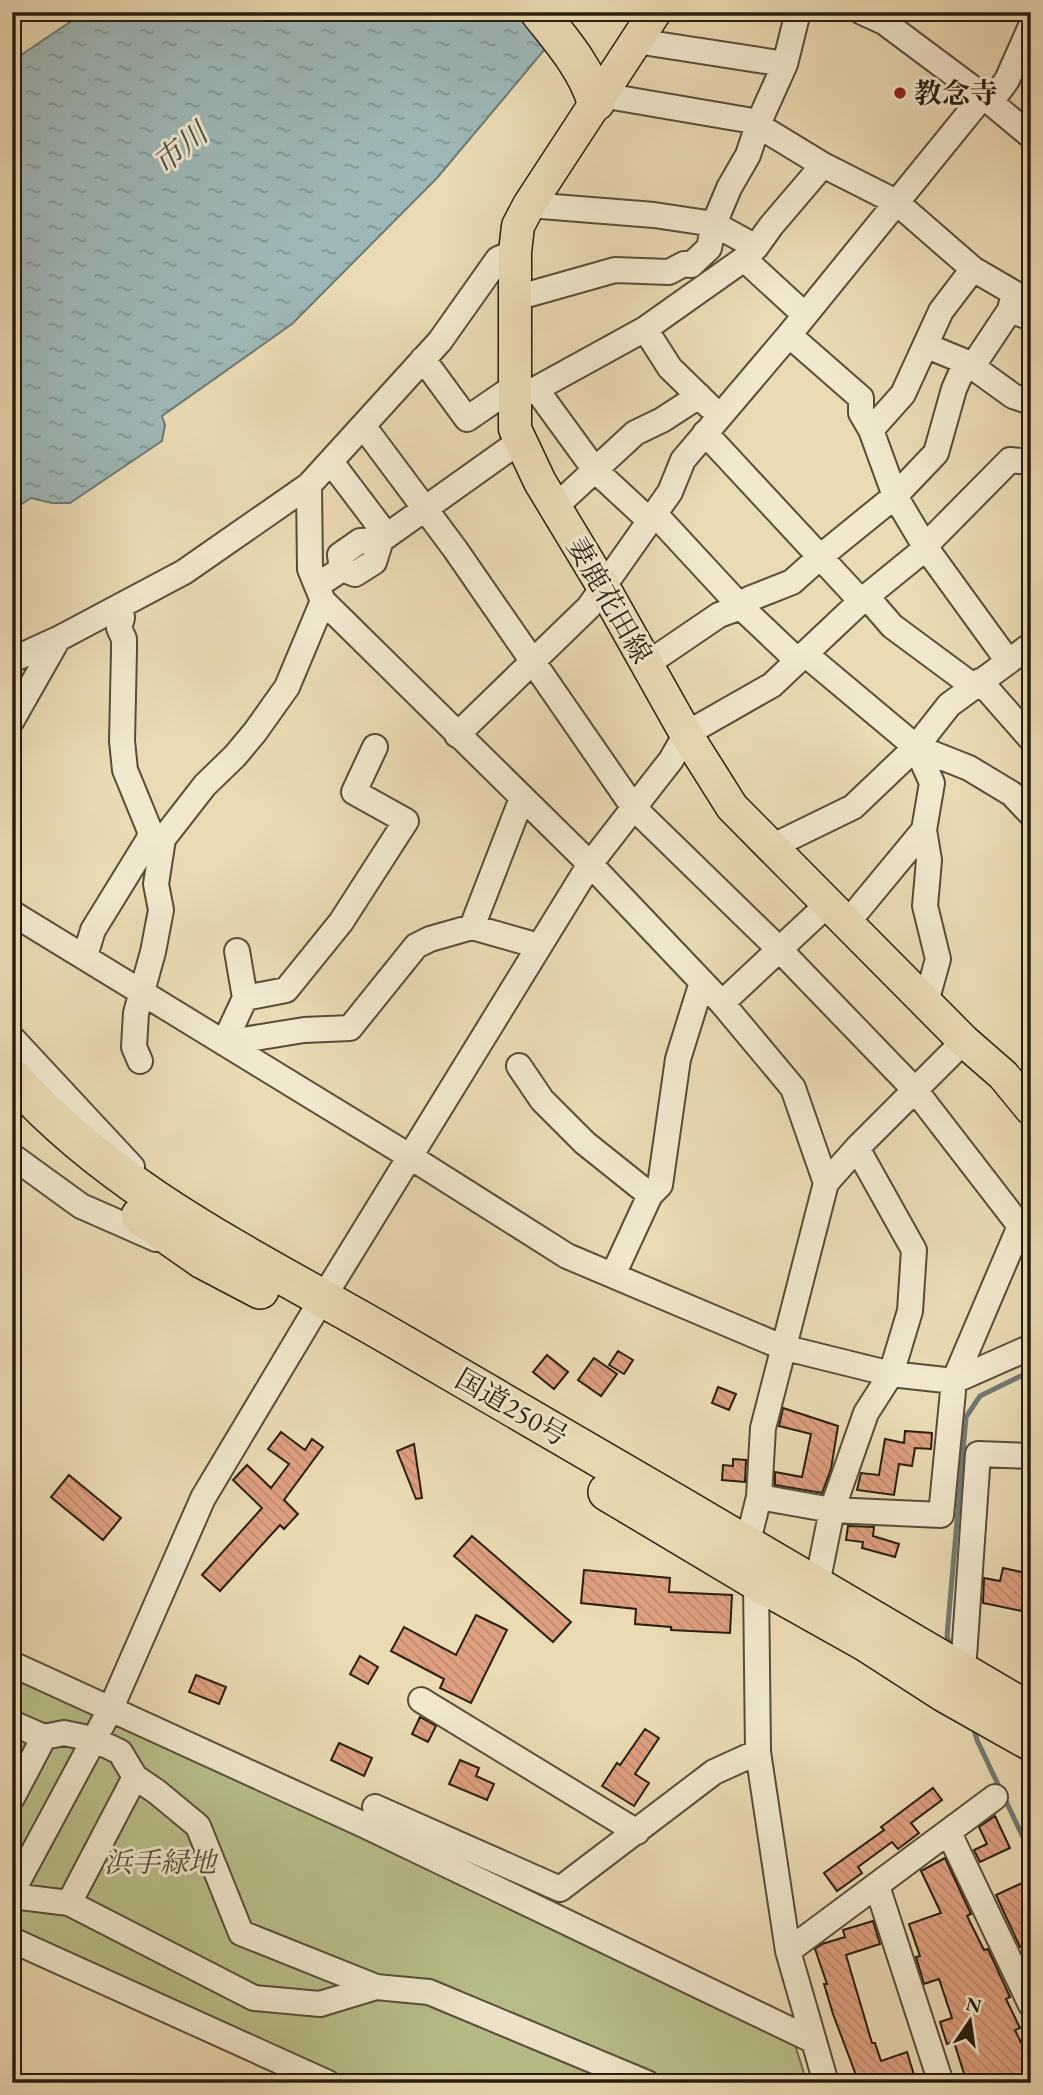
<svg xmlns="http://www.w3.org/2000/svg" width="1043" height="2095" font-family="'EB Garamond','Noto Serif JP',serif">
<style>
.park{fill:#b9c08b;stroke:#706f4e;stroke-width:2}
.water{fill:url(#water-ripples);stroke:#6f7a75;stroke-width:2}
.lines{fill:none;stroke-linecap:round;stroke-linejoin:round}
.stream{stroke:#6f7a75;stroke-width:5}
.building{fill:url(#building-back-hatch);stroke:#281e11;stroke-width:2}
.minor-casing{stroke:#584d3a;stroke-width:28}
.major-casing{stroke:#281e11;stroke-width:35}
.highway-casing{stroke:#281e11;stroke-width:40}
.minor{stroke:#f1e8ce;stroke-width:24}
.major{stroke:#eadbb3;stroke-width:32}
.highway{stroke:#eadbb3;stroke-width:37}
.poi-dot{fill:#8f2418;stroke:#f1e8ce;stroke-width:2.5}
.labels{text-anchor:middle;dominant-baseline:central;stroke-width:6;stroke-linejoin:round;paint-order:stroke}
.poi-label{font-size:28px;font-weight:bold;fill:#281e11;stroke:#f1e8ce;text-anchor:start}
.street-label{font-size:28px;fill:#281e11;stroke:#f1e8ce}
.park-label{font-size:28px;font-style:italic;fill:#544f36;stroke:#f1e8ce}
.water-label{font-size:30px;font-style:italic;fill:#4b4c43;stroke:#f1e8ce}
</style>
<defs>
<pattern id="water-ripples" width="26" height="14" patternUnits="userSpaceOnUse" patternTransform="scale(1.75)"><rect width="26" height="14" fill="#9eb8b8"/><path d="M2 4q2-2 4 0t4 0M15 11q2-2 4 0t4 0" fill="none" stroke="#819594"/></pattern>
<pattern id="building-back-hatch" width="6" height="6" patternUnits="userSpaceOnUse" patternTransform="scale(1.75)"><rect width="6" height="6" fill="#dfa080"/><path d="M-1 5l2 2M0 0l6 6M5-1l2 2" fill="none" stroke="#bf896e"/></pattern>
</defs>
<rect width="100%" height="100%" fill="#eadbb3"/>
<filter id="stains"><feTurbulence type="fractalNoise" baseFrequency=".00286" numOctaves="4"/><feColorMatrix values="0 0 0 0 .2 0 0 0 0 .09 0 0 0 0 .02 0 0 0 .5 -.17"/></filter>
<radialGradient id="worn" r=".72"><stop offset=".6" stop-color="#630" stop-opacity="0"/><stop offset="1" stop-color="#630" stop-opacity=".3"/></radialGradient>
<path class="park" d="M 12,1658 L 787,2019 L 807,2083 L 347,2083 L 12,1933 Z"/>
<path class="water" d="M 85,12 L 576,12 L 437,178 L 292,324 L 162,416 L 165,425 L 162,441 L 70,503 L 52,503 L 31,498 L 12,510 L 12,57 L 15,59 Z"/>
<g class="lines">
<path class="stream" d="M 950,1646 L 947,1636 L 966,1417 L 980,1396 L 1031,1371
M 973,1726 L 977,1740 L 1031,1854"/>
</g>
<path class="building" d="M 618,1351 L 633,1360 L 624,1374 L 609,1365 Z
M 547,1355 L 568,1372 L 554,1389 L 533,1372 Z
M 594,1358 L 617,1374 L 601,1396 L 578,1380 Z
M 718,1387 L 736,1394 L 729,1410 L 712,1403 Z
M 783,1408 L 838,1426 L 831,1469 L 822,1493 L 775,1485 L 775,1472 L 802,1477 L 811,1434 L 779,1426 Z
M 905,1431 L 932,1433 L 931,1449 L 915,1448 L 912,1466 L 899,1464 L 894,1495 L 857,1490 L 861,1473 L 879,1475 L 885,1439 L 904,1443 Z
M 281,1432 L 305,1450 L 312,1439 L 323,1447 L 284,1500 L 298,1514 L 284,1529 L 280,1525 L 220,1591 L 202,1575 L 262,1508 L 233,1480 L 247,1465 L 271,1488 L 289,1464 L 268,1449 Z
M 414,1444 L 422,1498 L 416,1499 L 397,1451 Z
M 733,1459 L 746,1460 L 745,1482 L 722,1480 L 723,1465 L 733,1466 Z
M 69,1475 L 121,1518 L 103,1540 L 51,1497 Z
M 848,1526 L 874,1527 L 873,1536 L 899,1544 L 895,1557 L 862,1548 L 863,1542 L 846,1540 Z
M 472,1536 L 571,1622 L 553,1642 L 454,1556 Z
M 1003,1568 L 1030,1574 L 1022,1611 L 983,1603 L 984,1578 L 1000,1581 Z
M 584,1570 L 670,1578 L 669,1592 L 732,1595 L 730,1633 L 671,1630 L 671,1627 L 635,1624 L 636,1609 L 581,1603 Z
M 476,1615 L 507,1630 L 471,1703 L 440,1688 L 444,1679 L 391,1651 L 404,1627 L 456,1655 Z
M 360,1656 L 378,1667 L 368,1684 L 350,1674 Z
M 196,1675 L 226,1687 L 219,1704 L 189,1692 Z
M 420,1717 L 436,1726 L 428,1742 L 412,1734 Z
M 645,1729 L 659,1738 L 635,1774 L 649,1783 L 634,1806 L 602,1786 L 617,1763 L 620,1765 Z
M 339,1743 L 372,1758 L 364,1776 L 331,1760 Z
M 460,1760 L 479,1768 L 476,1776 L 494,1784 L 487,1800 L 449,1784 Z
M 933,1788 L 942,1800 L 911,1823 L 919,1833 L 898,1849 L 892,1842 L 858,1867 L 862,1873 L 837,1891 L 824,1873 L 884,1830 L 881,1827 Z
M 995,1816 L 1010,1848 L 980,1862 L 974,1850 L 987,1844 L 979,1827 Z
M 945,1858 L 971,1914 L 967,1916 L 984,1950 L 988,1949 L 1010,1997 L 1006,1999 L 1020,2028 L 1015,2030 L 1031,2063 L 1031,2083 L 967,2083 L 954,2042 L 947,2044 L 940,2022 L 952,2018 L 939,1979 L 924,1984 L 916,1957 L 920,1956 L 909,1924 L 941,1913 L 921,1871 Z
M 1031,1879 L 1031,1942 L 1020,1947 L 996,1895 Z
M 873,1921 L 880,1944 L 846,1955 L 872,2043 L 875,2043 L 881,2061 L 907,2052 L 914,2075 L 889,2083 L 859,2083 L 833,2014 L 824,1984 L 827,1984 L 815,1949 L 822,1944 L 845,1937 L 843,1930 Z"/>
<g class="lines">
<defs>
<path id="minor" d="M 862,12 L 884,22 L 983,96 L 1031,136
M 636,41 L 785,64
M 601,95 L 759,122
M 991,102 L 1007,80 L 1031,26
M 759,126 L 823,165 L 896,202 L 973,269 L 1014,293 L 1010,310 L 1031,318
M 529,205 L 654,215 L 714,224 L 756,247
M 744,259 L 805,315
M 516,298 L 615,270 L 669,272 L 684,264 L 691,265 L 709,248 L 714,224 L 729,188 L 748,155 L 759,122 L 785,64 L 798,12
M 645,329 L 670,368 L 709,406
M 789,335 L 861,398 L 861,413 L 871,430 L 895,496 L 926,548 L 1008,661
M 927,346 L 966,362 L 1013,396 L 1031,402
M 423,359 L 467,419 L 515,386
M 972,367 L 1010,310
M 536,389 L 595,470 L 650,521
M 515,398 L 536,389 L 645,329 L 744,259 L 756,247 L 771,226 L 823,165
M 364,427 L 455,549 L 634,808 L 779,949 L 915,1090 L 1020,1226 L 954,1381 L 941,1515 L 832,1510 L 759,1497
M 871,430 L 903,394 L 941,311 L 973,269
M 705,433 L 861,601
M 331,462 L 387,536
M 309,485 L 310,569 L 323,601 L 590,864 L 722,1003 L 793,1088 L 826,1183
M 555,507 L 635,433 L 662,420 L 699,396
M 655,514 L 741,607 L 798,661
M 342,569 L 355,574 L 374,562 L 381,540
M 318,585 L 342,569 L 340,555 L 360,541 L 381,540 L 520,441
M 867,597 L 892,626 L 973,686
M 805,654 L 916,747 L 969,768 L 1012,794 L 1031,814
M 12,660 L 58,639 L 184,572 L 309,485 L 440,341 L 498,259 L 515,252
M 647,664 L 719,615 L 741,607 L 749,599 L 792,582 L 820,557 L 895,496 L 936,453 L 954,389 L 966,362
M 980,681 L 1031,739
M 12,720 L 58,639
M 457,735 L 589,607 L 670,492 L 683,460 L 789,335 L 983,96
M 916,747 L 932,783 L 924,830 L 929,860 L 925,906 L 938,959 L 926,1002
M 771,847 L 853,807 L 916,747 L 949,705 L 1031,645
M 12,913 L 409,1156 L 567,1256 L 782,1347 L 891,1374 L 954,1381 L 1031,1347
M 847,923 L 924,830
M 472,927 L 522,798
M 85,956 L 93,930 L 149,839 L 150,831 L 125,770 L 122,741 L 124,651 L 124,639 L 119,628 L 122,618 L 121,606
M 245,998 L 286,990 L 341,922 L 406,821 L 354,792 L 375,747
M 722,1003 L 828,904
M 12,1038 L 132,1167
M 224,1043 L 304,1030 L 350,1028 L 416,946 L 430,939 L 472,927 L 539,946
M 224,1043 L 245,998 L 237,951
M 140,1061 L 134,1047 L 136,1013 L 153,952 L 161,910 L 156,884 L 163,839 L 205,785 L 235,756 L 255,732 L 287,687 L 323,601
M 519,1066 L 542,1100 L 585,1143 L 650,1195
M 12,1156 L 81,1206 L 156,1239
M 613,1275 L 650,1195 L 660,1185 L 678,1059 L 702,982
M 817,1584 L 832,1510 L 866,1413 L 891,1374 L 910,1311 L 914,1250 L 857,1148
M 12,1664 L 364,1825 L 814,2041
M 963,1671 L 978,1454 L 1031,1456
M 421,1700 L 637,1832
M 12,1723 L 44,1737 L 64,1733 L 93,1739 L 120,1752 L 135,1777 L 157,1792 L 198,1826 L 241,1933 L 376,1987
M 12,1798 L 44,1737
M 375,1807 L 560,1889 L 714,1772 L 758,1752
M 949,1833 L 1031,2005
M 877,1886 L 941,2083
M 12,1892 L 111,1708 L 203,1498 L 310,1319 L 590,864 L 671,760 L 686,734 L 772,685 L 861,601 L 926,548 L 930,541 L 1010,460 L 1031,462
M 12,1896 L 69,1903 L 254,1998 L 320,2004 L 376,1987 L 429,1992 L 647,2083
M 69,1903 L 135,1777
M 12,1940 L 328,2083
M 788,1951 L 995,1797
M 826,2083 L 788,1951 L 758,1752 L 756,1581 L 747,1545 L 759,1497 L 763,1428 L 826,1183 L 857,1148 L 964,1041"/>
<path id="major" d="M 655,12 L 529,205 L 518,226 L 515,252 L 515,429 L 540,482 L 604,588 L 686,734 L 732,807 L 964,1041 L 1003,1075 L 1031,1109"/>
<path id="highway" d="M 539,12 C 561,40 586,68 596,102
M 12,1077 C 117,1196 269,1265 405,1345 C 614,1467 823,1588 1031,1712
M 140,1216 L 203,1260 L 260,1290
M 607,1492 L 756,1581 L 865,1642 L 944,1693 L 1031,1742"/>
</defs>
<use href="#minor" class="minor-casing"/>
<use href="#major" class="major-casing"/>
<use href="#highway" class="highway-casing"/>
<use href="#minor" class="minor"/>
<use href="#major" class="major"/>
<use href="#highway" class="highway"/>
</g>
<circle class="poi-dot" cx="900" cy="93" r="7"/>
<g class="labels">
<g class="poi-label">
<text x="914" y="93">教念寺</text>
</g>
<g class="street-label">
<text transform="translate(610 600) rotate(60)">妻鹿花田線</text>
<text transform="translate(512 1407) rotate(30)">国道250号</text>
</g>
<g class="park-label">
<text x="160" y="1862">浜手緑地</text>
</g>
<g class="water-label">
<text transform="translate(180 148) rotate(-39)">市川</text>
</g>
</g>
<rect width="1043" height="2095" fill="none" stroke="#eadbb3" stroke-width="42"/>
<rect x="14" y="14" width="1015" height="2067" fill="none" stroke="#281e11" stroke-width="3.5"/>
<rect x="21" y="21" width="1001" height="2053" fill="none" stroke="#281e11" stroke-width="2"/>
<g transform="translate(970 2021) rotate(13)" stroke="#f1e8ce" stroke-width="5" paint-order="stroke">
<path d="M0-5L12 26L0 18L-12 26Z" fill="#281e11"/>
<text y="-10" font-size="19" font-weight="bold" text-anchor="middle" fill="#281e11">N</text>
</g>
<rect width="100%" height="100%" filter="url(#stains)"/>
<rect width="100%" height="100%" fill="url(#worn)"/>
</svg>
